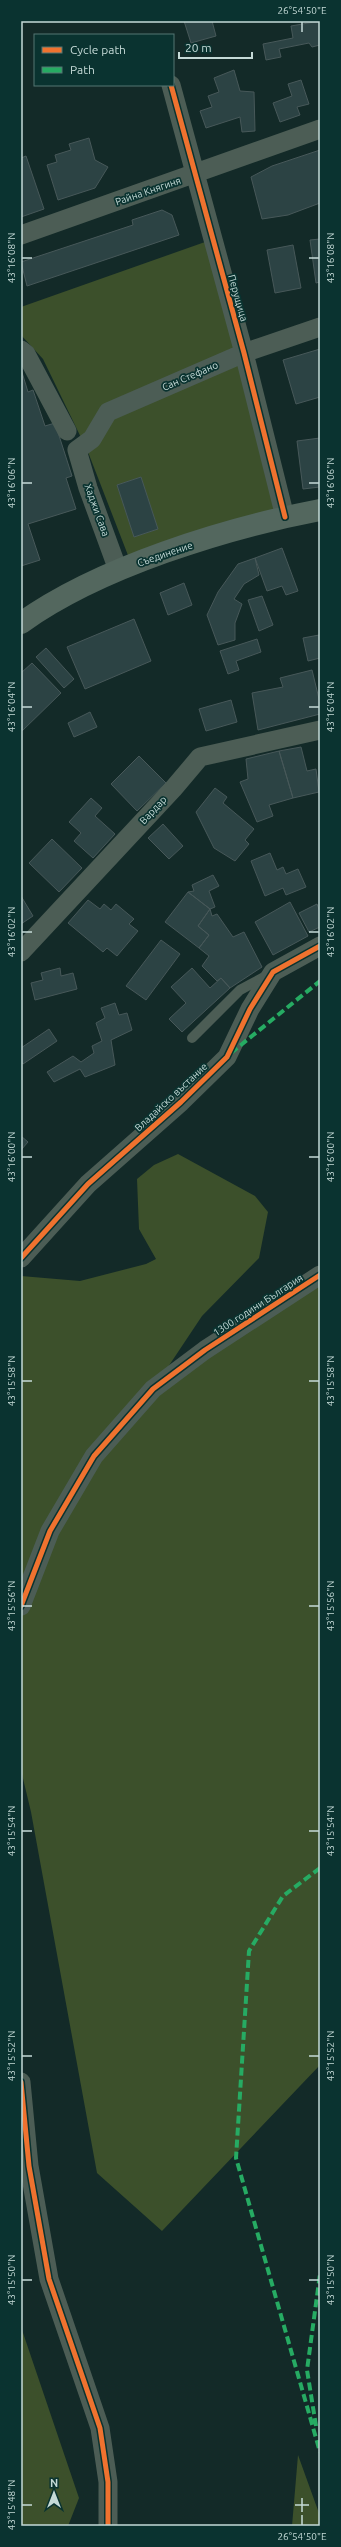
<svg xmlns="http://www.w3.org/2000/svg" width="341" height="2547" font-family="Ubuntu,sans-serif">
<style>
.green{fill:#3c502b}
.building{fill:#2c4344;stroke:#475859}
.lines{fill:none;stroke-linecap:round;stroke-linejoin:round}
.lane{stroke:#4c5d55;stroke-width:10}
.street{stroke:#4c5d55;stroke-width:19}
.secondary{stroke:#53675e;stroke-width:22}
.quiet{stroke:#26ab63;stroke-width:4;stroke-dasharray:8 4;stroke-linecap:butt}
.cycleway-casing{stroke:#0a3330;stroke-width:8}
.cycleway{stroke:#ef722f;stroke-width:5}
.ticks{fill:none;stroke:#c5dad7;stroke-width:1.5}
.labels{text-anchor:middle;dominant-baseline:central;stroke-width:3.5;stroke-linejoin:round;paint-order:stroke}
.street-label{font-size:10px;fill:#c5dad7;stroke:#0a3330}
.neatline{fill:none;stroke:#c5dad7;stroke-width:1.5}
.ticks-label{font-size:10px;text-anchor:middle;fill:#c5dad7}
</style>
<rect width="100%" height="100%" fill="#132a28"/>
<path class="green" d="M 205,242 L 237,359 L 275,511 L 131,563 L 88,452 L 43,359 L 21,335 L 21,307 Z
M 178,1154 L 255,1196 L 268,1212 L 259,1258 L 202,1316 L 154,1388 L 320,1282 L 320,2065 L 162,2231 L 97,2173 L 31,1812 L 21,1770 L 21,1276 L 80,1281 L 146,1264 L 156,1259 L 139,1229 L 137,1179 L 154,1165 Z
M 21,2327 L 79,2498 L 68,2526 L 21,2526 Z
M 298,2455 L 320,2516 L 320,2526 L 292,2526 Z"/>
<path class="building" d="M 184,21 L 212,21 L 216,36 L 191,43 Z
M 320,21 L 320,45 L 312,47 L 309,43 L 279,49 L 281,57 L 266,60 L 263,44 L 293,38 L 291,26 Z
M 234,70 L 240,91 L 254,92 L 255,131 L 242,132 L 240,117 L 206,128 L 200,111 L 212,107 L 208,96 L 219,92 L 214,78 Z
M 301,80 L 309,104 L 297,107 L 300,115 L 280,122 L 273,103 L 292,96 L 288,84 Z
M 89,138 L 95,160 L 108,167 L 95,188 L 58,200 L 47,165 L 57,162 L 55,155 L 71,150 L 69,144 Z
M 320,150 L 320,203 L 288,215 L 262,219 L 251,177 L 272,166 Z
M 26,156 L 44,209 L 21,217 L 21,158 Z
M 162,210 L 172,215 L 179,235 L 27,286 L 21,262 L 133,225 L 132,220 Z
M 320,239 L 320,282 L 316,283 L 310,240 Z
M 293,245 L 301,288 L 275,293 L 267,250 Z
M 320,349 L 320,397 L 296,404 L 283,360 Z
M 21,369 L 28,392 L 33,390 L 45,426 L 55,423 L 72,476 L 66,478 L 76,509 L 28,524 L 40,560 L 21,566 Z
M 320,438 L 320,487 L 303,489 L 297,441 Z
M 141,477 L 158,529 L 134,537 L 117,485 Z
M 282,548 L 298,591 L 286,595 L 282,586 L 267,591 L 255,558 Z
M 255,558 L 259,575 L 244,584 L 234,599 L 242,604 L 235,623 L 235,640 L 218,645 L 207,615 L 218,592 L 238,564 Z
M 184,583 L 192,605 L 168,615 L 160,593 Z
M 262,596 L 273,625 L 259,631 L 248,600 Z
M 134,619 L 151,661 L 85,689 L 67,647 Z
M 319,635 L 320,658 L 308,661 L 303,638 Z
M 257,639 L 261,652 L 236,661 L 239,670 L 228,674 L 220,651 Z
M 46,648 L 74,679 L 64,688 L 36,657 Z
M 32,663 L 61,693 L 21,732 L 21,673 Z
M 312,670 L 320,703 L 320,714 L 258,730 L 252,693 L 283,687 L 280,678 Z
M 231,700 L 237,722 L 206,731 L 199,709 Z
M 90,712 L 97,727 L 74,737 L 68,723 Z
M 301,747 L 307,771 L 316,769 L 319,792 L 293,798 L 279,751 Z
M 279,751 L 293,798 L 269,805 L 273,816 L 257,822 L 240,782 L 248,779 L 246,759 Z
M 139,756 L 166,783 L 137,811 L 111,784 Z
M 215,788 L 227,797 L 223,803 L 254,829 L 245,840 L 249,844 L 235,861 L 214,848 L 196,812 Z
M 91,798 L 102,808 L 95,816 L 115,834 L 93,858 L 74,841 L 81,833 L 69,822 Z
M 163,824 L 183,846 L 169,859 L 148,838 Z
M 52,839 L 82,868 L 59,892 L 29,863 Z
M 270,853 L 277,870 L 283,867 L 286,874 L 298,869 L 306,887 L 286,895 L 283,888 L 265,896 L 251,861 Z
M 213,875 L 219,886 L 209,891 L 215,907 L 210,909 L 188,892 L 194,891 L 192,885 Z
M 188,892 L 210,909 L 198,926 L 209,935 L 199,948 L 165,922 Z
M 21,896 L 33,916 L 21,924 Z
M 88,900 L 100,909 L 104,904 L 111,910 L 116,904 L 134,919 L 129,924 L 138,931 L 117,956 L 107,948 L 103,952 L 68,923 Z
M 290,902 L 308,936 L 273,955 L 255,922 Z
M 317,904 L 320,912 L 320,927 L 309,932 L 299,913 Z
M 210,909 L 212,916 L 217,914 L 233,937 L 244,932 L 262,967 L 230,988 L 221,978 L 217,981 L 202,966 L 209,956 L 199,948 L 209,935 L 198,926 Z
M 161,940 L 180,954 L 146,1000 L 126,986 Z
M 60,968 L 61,976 L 73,973 L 77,989 L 35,1000 L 31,983 L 43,980 L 41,973 Z
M 192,968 L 210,988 L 221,978 L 230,988 L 182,1032 L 169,1019 L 186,1003 L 171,987 Z
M 115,1003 L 119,1015 L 127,1013 L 132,1030 L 111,1040 L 115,1065 L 85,1077 L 80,1069 L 54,1082 L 47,1072 L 73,1056 L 81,1062 L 94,1053 L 92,1046 L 102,1041 L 96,1023 L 105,1018 L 101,1008 Z
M 49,1029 L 57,1041 L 23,1064 L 21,1061 L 21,1048 Z
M 21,1136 L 28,1142 L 21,1150 Z"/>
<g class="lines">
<path class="lane" d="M 192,1038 L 240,990 L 268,975"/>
<path class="street" d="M 171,85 L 244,353 L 285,517
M 21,235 L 320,129
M 21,350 L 26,354 L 67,431
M 118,570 L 88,488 L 77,450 L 92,439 L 108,412 L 244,353 L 320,327
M 21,952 L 173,789 L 200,757 L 320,730
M 21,1258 L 88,1184 L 181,1102 L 227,1057 L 250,1009 L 273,972 L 320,946
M 21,1606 L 50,1531 L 94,1456 L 153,1389 L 205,1350 L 320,1275
M 21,2082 L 29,2166 L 49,2279 L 100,2428 L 108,2482 L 108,2526"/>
<path class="secondary" d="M 21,623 C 99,567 226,528 320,510"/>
<path class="quiet" d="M 231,1053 L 320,981
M 320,1868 L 283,1896 L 249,1951 L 236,2158 L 320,2452
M 316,2426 L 307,2370 L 320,2274"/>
<defs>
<path id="cycleway" d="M 171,85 L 244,353 L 285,517
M 21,1258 L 88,1184 L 181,1102 L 227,1057 L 250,1009 L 273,972 L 320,946
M 21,1606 L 50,1531 L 94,1456 L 153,1389 L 205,1350 L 320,1275
M 21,2082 L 29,2166 L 49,2279 L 100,2428 L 108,2482 L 108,2526"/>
</defs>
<use href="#cycleway" class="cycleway-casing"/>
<use href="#cycleway" class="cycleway"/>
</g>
<path class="ticks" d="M 302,22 L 302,32M 22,258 L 32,258M 309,258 L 319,258M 22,483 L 32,483M 309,483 L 319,483M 22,707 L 32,707M 309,707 L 319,707M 22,932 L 32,932M 309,932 L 319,932M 22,1157 L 32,1157M 309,1157 L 319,1157M 22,1381 L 32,1381M 309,1381 L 319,1381M 22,1606 L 32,1606M 309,1606 L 319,1606M 22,1831 L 32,1831M 309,1831 L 319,1831M 22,2056 L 32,2056M 309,2056 L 319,2056M 22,2280 L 32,2280M 309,2280 L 319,2280M 302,2498 L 302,2512M 22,2505 L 32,2505M 295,2505 L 309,2505M 302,2515 L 302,2525"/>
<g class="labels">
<g class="street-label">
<text transform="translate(148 191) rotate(-19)">Райна Княгиня</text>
<text transform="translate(238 298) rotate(74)">Перущица</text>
<text transform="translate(190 376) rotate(-23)">Сан Стефано</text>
<text transform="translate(97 510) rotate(70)">Хаджи Сава</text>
<text transform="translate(165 554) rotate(-19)">Съединение</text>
<text transform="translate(153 810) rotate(-47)">Вардар</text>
<text transform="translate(171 1097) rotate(-43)">Владайско въстание</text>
<text transform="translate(258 1305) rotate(-33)">1300 години България</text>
</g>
</g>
<rect width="341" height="2547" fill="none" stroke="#0a3330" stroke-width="44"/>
<rect x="34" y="34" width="140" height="52" fill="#0a3330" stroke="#557673"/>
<rect x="42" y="47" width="20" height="6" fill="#ef722f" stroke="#557673"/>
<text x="70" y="54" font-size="12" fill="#c5dad7">Cycle path</text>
<rect x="42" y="67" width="20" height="6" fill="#26ab63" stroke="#557673"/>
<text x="70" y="74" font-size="12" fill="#c5dad7">Path</text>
<g transform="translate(54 2493)" stroke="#0a3330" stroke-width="3" paint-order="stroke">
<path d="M0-3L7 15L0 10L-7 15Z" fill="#c5dad7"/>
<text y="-6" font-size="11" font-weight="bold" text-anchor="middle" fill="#c5dad7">N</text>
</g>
<path d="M179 52v6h73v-6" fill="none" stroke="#c5dad7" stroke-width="2"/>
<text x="185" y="52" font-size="12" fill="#c5dad7" stroke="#0a3330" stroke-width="3" paint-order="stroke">20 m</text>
<rect x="22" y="22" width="297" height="2503" class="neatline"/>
<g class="ticks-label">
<text x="302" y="14">26°54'50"E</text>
<text transform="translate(11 258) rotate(-90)" y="4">43°16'08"N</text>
<text transform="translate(330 258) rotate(-90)" y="4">43°16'08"N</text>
<text transform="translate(11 483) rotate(-90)" y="4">43°16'06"N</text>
<text transform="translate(330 483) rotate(-90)" y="4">43°16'06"N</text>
<text transform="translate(11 707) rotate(-90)" y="4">43°16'04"N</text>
<text transform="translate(330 707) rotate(-90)" y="4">43°16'04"N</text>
<text transform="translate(11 932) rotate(-90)" y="4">43°16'02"N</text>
<text transform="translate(330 932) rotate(-90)" y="4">43°16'02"N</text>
<text transform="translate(11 1157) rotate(-90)" y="4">43°16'00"N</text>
<text transform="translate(330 1157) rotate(-90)" y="4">43°16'00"N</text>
<text transform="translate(11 1381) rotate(-90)" y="4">43°15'58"N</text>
<text transform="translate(330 1381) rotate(-90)" y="4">43°15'58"N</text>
<text transform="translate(11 1606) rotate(-90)" y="4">43°15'56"N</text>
<text transform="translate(330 1606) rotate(-90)" y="4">43°15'56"N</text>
<text transform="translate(11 1831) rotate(-90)" y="4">43°15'54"N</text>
<text transform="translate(330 1831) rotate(-90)" y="4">43°15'54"N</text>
<text transform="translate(11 2056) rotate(-90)" y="4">43°15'52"N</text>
<text transform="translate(330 2056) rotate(-90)" y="4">43°15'52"N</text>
<text transform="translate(11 2280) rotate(-90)" y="4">43°15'50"N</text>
<text transform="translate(330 2280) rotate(-90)" y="4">43°15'50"N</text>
<text transform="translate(11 2505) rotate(-90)" y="4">43°15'48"N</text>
<text x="302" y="2540">26°54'50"E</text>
</g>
</svg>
